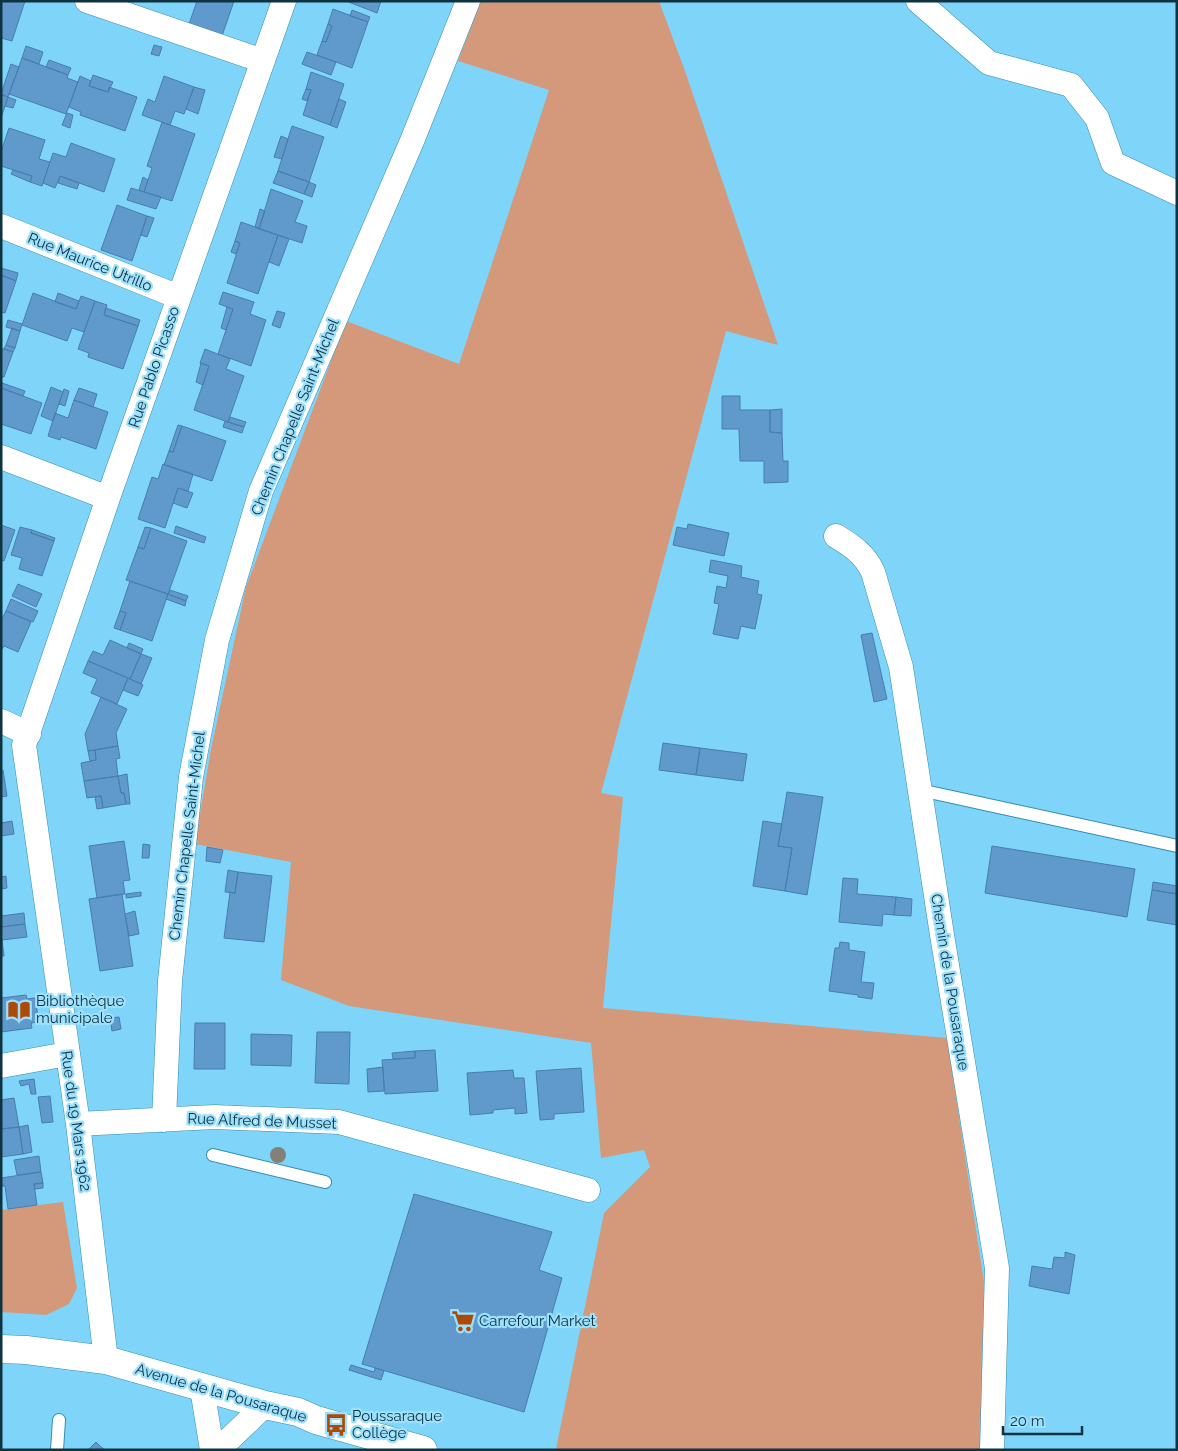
<svg xmlns="http://www.w3.org/2000/svg" width="1178" height="1451" font-family="Raleway,sans-serif">
<style>
.green{fill:#d4987b}
.building{fill:#609acc;stroke:#457eaf}
.lines{fill:none;stroke-linecap:round;stroke-linejoin:round}
.lane-casing{stroke:#348dae;stroke-width:14}
.street-casing{stroke:#348dae;stroke-width:25}
.secondary-casing{stroke:#348dae;stroke-width:29}
.lane{stroke:#fff;stroke-width:12}
.street{stroke:#fff;stroke-width:24}
.secondary{stroke:#fff;stroke-width:28}
.tree{fill:#828077}
.labels{text-anchor:middle;dominant-baseline:central;stroke-width:4.5;stroke-linejoin:round;paint-order:stroke}
.street-label{font-size:15px;fill:#0e3341;stroke:#9de0fc}
.poi-label{font-size:15px;fill:#0e3341;stroke:#9de0fc;text-anchor:start}
</style>
<rect width="100%" height="100%" fill="#7fd5f9"/>
<path class="green" d="M 481,1 L 659,1 L 685,71 L 778,345 L 726,331 L 601,793 L 623,797 L 603,1008 L 947,1038 L 984,1282 L 980,1450 L 556,1449 L 604,1213 L 650,1167 L 644,1150 L 601,1158 L 591,1043 L 349,1006 L 281,980 L 291,862 L 195,844 L 211,749 L 246,587 L 346,321 L 459,364 L 549,90 L 458,61 Z
M 63,1202 L 77,1288 L 69,1304 L 46,1315 L 1,1312 L 1,1210 Z"/>
<path class="building" d="M 1,1 L 25,1 L 12,41 L 1,38 Z
M 197,1 L 234,1 L 222,36 L 189,24 Z
M 346,1 L 381,1 L 377,13 Z
M 333,9 L 368,22 L 352,68 L 317,55 L 322,41 L 326,42 L 332,26 L 328,24 Z
M 352,10 L 370,17 L 368,22 L 350,16 Z
M 328,24 L 332,26 L 326,42 L 322,41 Z
M 154,45 L 162,47 L 159,56 L 151,54 Z
M 26,46 L 43,52 L 39,64 L 22,58 Z
M 307,52 L 336,62 L 331,75 L 302,64 Z
M 22,58 L 68,75 L 67,78 L 78,82 L 66,114 L 9,94 Z
M 49,60 L 71,68 L 68,75 L 46,67 Z
M 11,64 L 19,67 L 8,97 L 1,94 Z
M 311,72 L 344,84 L 330,125 L 303,115 L 311,90 L 306,89 Z
M 93,75 L 113,82 L 108,92 L 89,86 Z
M 80,76 L 91,81 L 89,86 L 108,92 L 109,87 L 137,97 L 125,131 L 80,115 L 81,112 L 69,107 Z
M 164,76 L 194,87 L 184,114 L 175,111 L 170,125 L 142,115 L 148,99 L 155,102 Z
M 194,87 L 205,90 L 198,114 L 186,109 Z
M 306,89 L 311,90 L 307,101 L 302,99 Z
M 1,95 L 8,97 L 1,118 Z
M 8,97 L 16,100 L 13,108 L 5,106 Z
M 339,99 L 346,102 L 337,128 L 330,125 Z
M 67,113 L 73,115 L 70,128 L 62,125 Z
M 162,122 L 195,134 L 172,201 L 144,192 L 152,168 L 147,166 Z
M 292,126 L 324,137 L 309,182 L 278,171 Z
M 9,128 L 45,140 L 39,159 L 50,162 L 42,186 L 30,182 L 32,176 L 1,166 L 1,152 Z
M 281,136 L 288,139 L 282,159 L 274,157 Z
M 71,143 L 115,159 L 104,192 L 60,176 L 55,188 L 43,183 L 53,153 L 66,157 Z
M 13,170 L 32,176 L 30,182 L 11,174 Z
M 278,171 L 309,182 L 304,194 L 273,183 Z
M 60,176 L 79,183 L 77,189 L 58,183 Z
M 143,177 L 148,180 L 144,192 L 139,190 Z
M 309,182 L 316,185 L 312,197 L 304,194 Z
M 131,188 L 161,197 L 156,209 L 127,200 Z
M 271,189 L 303,201 L 295,222 L 307,226 L 302,243 L 259,229 Z
M 117,205 L 147,216 L 132,261 L 101,250 Z
M 260,209 L 265,211 L 259,229 L 255,227 Z
M 147,216 L 154,218 L 147,237 L 141,235 Z
M 241,222 L 278,235 L 258,294 L 227,283 L 240,243 L 235,241 Z
M 278,235 L 289,239 L 279,266 L 269,262 Z
M 235,241 L 240,243 L 236,254 L 231,252 Z
M 1,268 L 18,273 L 16,281 L 1,275 Z
M 1,275 L 16,281 L 5,313 L 1,312 Z
M 223,292 L 254,302 L 250,314 L 266,320 L 251,366 L 218,354 L 233,309 L 219,304 Z
M 33,293 L 76,309 L 81,296 L 95,301 L 84,332 L 72,328 L 67,341 L 22,325 Z
M 58,293 L 79,301 L 76,309 L 55,302 Z
M 95,301 L 107,305 L 104,315 L 138,326 L 123,369 L 88,357 L 89,353 L 78,349 Z
M 227,307 L 233,309 L 226,330 L 221,328 Z
M 106,308 L 140,320 L 138,326 L 104,315 Z
M 277,311 L 285,313 L 280,328 L 272,325 Z
M 8,320 L 22,324 L 20,331 L 6,327 Z
M 12,328 L 20,331 L 15,348 L 6,345 Z
M 6,345 L 15,348 L 13,352 L 4,349 Z
M 1,348 L 13,352 L 4,377 L 1,377 Z
M 205,349 L 230,359 L 226,369 L 244,376 L 228,422 L 194,410 L 209,366 L 200,363 Z
M 201,363 L 209,366 L 203,385 L 196,382 Z
M 2,383 L 25,391 L 23,396 L 1,388 Z
M 51,387 L 63,392 L 53,421 L 41,416 Z
M 1,388 L 42,403 L 31,434 L 1,424 Z
M 79,388 L 97,394 L 93,407 L 74,400 Z
M 64,389 L 69,391 L 65,406 L 59,404 Z
M 722,396 L 740,396 L 740,410 L 770,410 L 770,432 L 782,433 L 783,461 L 788,461 L 788,482 L 764,483 L 764,461 L 740,461 L 739,429 L 722,429 Z
M 74,400 L 108,412 L 96,449 L 61,437 L 60,440 L 48,436 L 55,413 L 68,418 Z
M 782,409 L 782,433 L 770,432 L 770,410 Z
M 230,417 L 246,422 L 244,427 L 228,422 Z
M 225,421 L 244,427 L 242,433 L 223,427 Z
M 178,425 L 182,426 L 173,452 L 169,451 Z
M 182,426 L 226,441 L 212,481 L 164,465 L 169,451 L 173,452 Z
M 163,464 L 193,474 L 188,491 L 178,488 L 165,528 L 138,519 L 152,477 L 158,479 Z
M 178,488 L 193,493 L 187,508 L 173,503 Z
M 688,524 L 729,533 L 724,556 L 673,545 L 677,527 L 687,529 Z
M 1,525 L 15,530 L 4,561 L 1,560 Z
M 176,526 L 206,537 L 204,543 L 174,533 Z
M 20,527 L 32,530 L 31,533 L 54,541 L 42,576 L 19,569 L 22,558 L 11,555 Z
M 145,527 L 151,528 L 144,549 L 138,547 Z
M 151,528 L 187,541 L 168,594 L 126,580 L 138,547 L 144,549 Z
M 32,530 L 55,538 L 54,541 L 31,533 Z
M 711,560 L 742,566 L 741,577 L 759,581 L 757,594 L 762,595 L 755,629 L 741,626 L 738,639 L 713,634 L 719,604 L 714,603 L 717,586 L 726,588 L 728,576 L 709,572 Z
M 130,581 L 168,594 L 152,641 L 120,630 L 126,613 L 120,611 Z
M 18,584 L 42,594 L 36,607 L 12,596 Z
M 170,590 L 188,596 L 186,601 L 168,594 Z
M 168,594 L 186,601 L 185,606 L 166,599 Z
M 11,599 L 38,611 L 33,622 L 6,611 Z
M 6,611 L 31,622 L 18,652 L 4,646 L 1,651 L 1,621 Z
M 120,611 L 126,613 L 120,630 L 114,628 Z
M 872,633 L 887,699 L 874,702 L 861,635 Z
M 110,640 L 141,654 L 130,679 L 88,661 L 93,651 L 103,655 Z
M 129,643 L 143,649 L 141,654 L 127,648 Z
M 141,654 L 152,658 L 141,684 L 130,679 Z
M 88,661 L 128,678 L 117,704 L 91,693 L 97,679 L 83,673 Z
M 128,678 L 143,685 L 138,696 L 123,690 Z
M 101,697 L 127,709 L 116,733 L 118,746 L 88,751 L 85,734 Z
M 663,743 L 700,748 L 696,775 L 659,770 Z
M 118,746 L 120,758 L 116,759 L 118,776 L 84,781 L 81,763 L 96,760 L 95,750 Z
M 700,748 L 747,754 L 743,781 L 696,775 Z
M 95,750 L 96,760 L 90,761 L 88,751 Z
M 3,770 L 7,796 L 1,797 L 1,771 Z
M 127,774 L 130,804 L 126,804 L 124,793 L 121,793 L 118,776 Z
M 118,776 L 121,793 L 124,793 L 126,804 L 103,808 L 101,796 L 87,798 L 84,781 Z
M 787,792 L 823,797 L 807,895 L 785,891 L 792,848 L 778,846 Z
M 101,796 L 103,808 L 97,809 L 95,797 Z
M 12,821 L 14,834 L 1,836 L 1,823 Z
M 763,821 L 782,824 L 778,846 L 792,848 L 785,891 L 753,886 Z
M 124,841 L 130,880 L 123,881 L 125,894 L 97,898 L 89,846 Z
M 143,844 L 150,845 L 149,858 L 142,858 Z
M 992,846 L 1135,869 L 1127,917 L 985,893 Z
M 207,847 L 223,850 L 220,863 L 206,861 Z
M 228,870 L 238,872 L 235,893 L 225,892 Z
M 238,872 L 272,876 L 264,942 L 224,938 L 230,892 L 235,893 Z
M 6,876 L 7,888 L 1,889 L 1,877 Z
M 843,878 L 858,879 L 857,894 L 896,897 L 894,915 L 883,914 L 882,926 L 839,922 Z
M 1153,882 L 1177,886 L 1177,894 L 1152,890 Z
M 1152,890 L 1177,894 L 1177,925 L 1147,920 Z
M 141,892 L 141,896 L 126,898 L 126,894 Z
M 122,894 L 133,966 L 100,971 L 89,899 Z
M 896,897 L 912,899 L 911,916 L 894,915 Z
M 135,911 L 139,934 L 129,936 L 125,914 Z
M 24,913 L 25,924 L 1,927 L 1,916 Z
M 25,924 L 27,937 L 2,940 L 4,956 L 1,956 L 1,927 Z
M 840,942 L 849,943 L 849,950 L 865,952 L 861,982 L 874,983 L 872,999 L 858,997 L 858,995 L 829,991 L 835,948 L 839,948 Z
M 26,995 L 27,999 L 35,998 L 39,1022 L 31,1023 L 32,1028 L 1,1032 L 1,998 Z
M 119,1017 L 121,1029 L 112,1031 L 110,1018 Z
M 195,1023 L 225,1023 L 225,1069 L 194,1069 Z
M 317,1032 L 350,1032 L 349,1084 L 315,1083 Z
M 251,1034 L 292,1035 L 291,1066 L 251,1065 Z
M 435,1050 L 438,1091 L 385,1094 L 382,1060 L 415,1058 L 415,1051 Z
M 415,1051 L 415,1058 L 393,1059 L 392,1053 Z
M 383,1067 L 384,1091 L 368,1092 L 367,1069 Z
M 581,1068 L 584,1112 L 554,1114 L 554,1119 L 540,1120 L 536,1071 Z
M 513,1070 L 514,1078 L 524,1078 L 527,1113 L 515,1114 L 515,1108 L 493,1110 L 493,1113 L 470,1115 L 467,1073 Z
M 34,1079 L 36,1094 L 31,1094 L 29,1084 L 21,1086 L 19,1081 Z
M 50,1096 L 53,1122 L 42,1123 L 38,1097 Z
M 14,1098 L 19,1127 L 1,1129 L 1,1100 Z
M 28,1125 L 32,1152 L 23,1154 L 19,1127 Z
M 19,1127 L 23,1154 L 1,1157 L 1,1129 Z
M 39,1156 L 41,1172 L 17,1175 L 14,1160 Z
M 41,1172 L 43,1183 L 34,1184 L 37,1205 L 8,1209 L 5,1186 L 1,1186 L 1,1178 Z
M 43,1183 L 43,1188 L 35,1189 L 34,1184 Z
M 414,1194 L 552,1232 L 539,1270 L 562,1278 L 524,1412 L 362,1364 Z
M 1065,1252 L 1075,1255 L 1069,1294 L 1029,1286 L 1032,1266 L 1052,1269 L 1054,1257 L 1065,1258 Z
M 351,1365 L 374,1372 L 375,1368 L 384,1371 L 381,1380 L 349,1370 Z
M 96,1442 L 100,1446 L 105,1450 L 88,1450 Z"/>
<g class="lines">
<defs>
<path id="lane" d="M 920,790 L 1177,846
M 213,1155 L 325,1182
M 57,1450 L 59,1420"/>
<path id="street" d="M 87,1 L 263,61
M 918,1 L 989,63 L 1071,85 L 1097,118 L 1113,163 L 1177,193
M 1,226 L 179,297
M 1,457 L 108,498
M 836,536 C 852,546 865,554 873,572 L 901,667 L 942,935 L 997,1268 L 992,1450
M 1,721 L 29,734
M 1,1066 L 67,1054
M 164,1120 L 170,981 L 191,777 L 217,640 L 261,491 L 412,141 L 468,1
M 78,1124 L 214,1117 L 339,1122 L 588,1190
M 106,1360 L 78,1124 L 24,745 L 108,498 L 284,1
M 202,1388 L 212,1450
M 218,1450 L 265,1405"/>
<path id="secondary" d="M 1,1349 L 26,1350 L 106,1360 L 265,1405 L 298,1412 L 316,1420 L 423,1450"/>
</defs>
<use href="#lane" class="lane-casing"/>
<use href="#street" class="street-casing"/>
<use href="#secondary" class="secondary-casing"/>
<use href="#lane" class="lane"/>
<use href="#street" class="street"/>
<use href="#secondary" class="secondary"/>
</g>
<circle class="tree" cx="278" cy="1155" r="8"/>
<defs>
<symbol id="library-bare" viewBox="-9 -9 18 18"><path d="M-6-4Q-3-5.5-.7-3.5V5Q-3 3-6 4ZM6-4Q3-5.5 .7-3.5V5Q3 3 6 4Z" fill="#ac4a09" stroke="#9de0fc" stroke-width="2.5" paint-order="stroke"/></symbol>
<symbol id="supermarket-bare" viewBox="-9 -9 18 18"><path d="M-6-5.5h2.5l.6 2H6L4.5 2H-2.5L-4.4-4H-6ZM-1.5 3.2a1.3 1.3 0 1 0 .1 0ZM3 3.2a1.3 1.3 0 1 0 .1 0Z" fill="#ac4a09" stroke="#9de0fc" stroke-width="2.5" paint-order="stroke"/></symbol>
<symbol id="bus-bare" viewBox="-9 -9 18 18"><path d="M-5-6H5V4H4V6H2V4H-2V6H-4V4H-5ZM-3.5-4V0h7V-4ZM-3.5 1.2v1.5H-2V1.2ZM2 1.2v1.5H3.5V1.2Z" fill="#ac4a09" stroke="#9de0fc" stroke-width="2.5" paint-order="stroke"/></symbol>
</defs>
<g fill-rule="evenodd">
<use href="#library-bare" x="3" y="994" width="32" height="32"/>
<use href="#supermarket-bare" x="447" y="1305" width="32" height="32"/>
<use href="#bus-bare" x="320" y="1409" width="32" height="32"/>
</g>
<g class="labels">
<g class="street-label">
<text transform="translate(90 262) rotate(22)">Rue Maurice Utrillo</text>
<text transform="translate(154 367) rotate(-71)">Rue Pablo Picasso</text>
<text transform="translate(295 417) rotate(-68)">Chemin Chapelle Saint-Michel</text>
<text transform="translate(187 836) rotate(-83)">Chemin Chapelle Saint-Michel</text>
<text transform="translate(950 982) rotate(81)">Chemin de la Pousaraque</text>
<text transform="translate(76 1121) rotate(82)">Rue du 19 Mars 1962</text>
<text transform="translate(262 1121) rotate(2)">Rue Alfred de Musset</text>
<text transform="translate(221 1393) rotate(16)">Avenue de la Pousaraque</text>
</g>
<g class="poi-label">
<text x="36" y="1001">Bibliothèque<tspan x="36" dy="17">municipale</tspan></text>
<text x="479" y="1321">Carrefour Market</text>
<text x="352" y="1416">Poussaraque<tspan x="352" dy="17">Collège</tspan></text>
</g>
</g>
<rect width="1178" height="1451" fill="none" stroke="#0e3341" stroke-width="5"/>
<path d="M1003 1426v8h79v-8" fill="none" stroke="#0e3341" stroke-width="2.5"/>
<text x="1010" y="1426" font-size="15" fill="#0e3341" stroke="#9de0fc" stroke-width="4" paint-order="stroke">20 m</text>
</svg>
